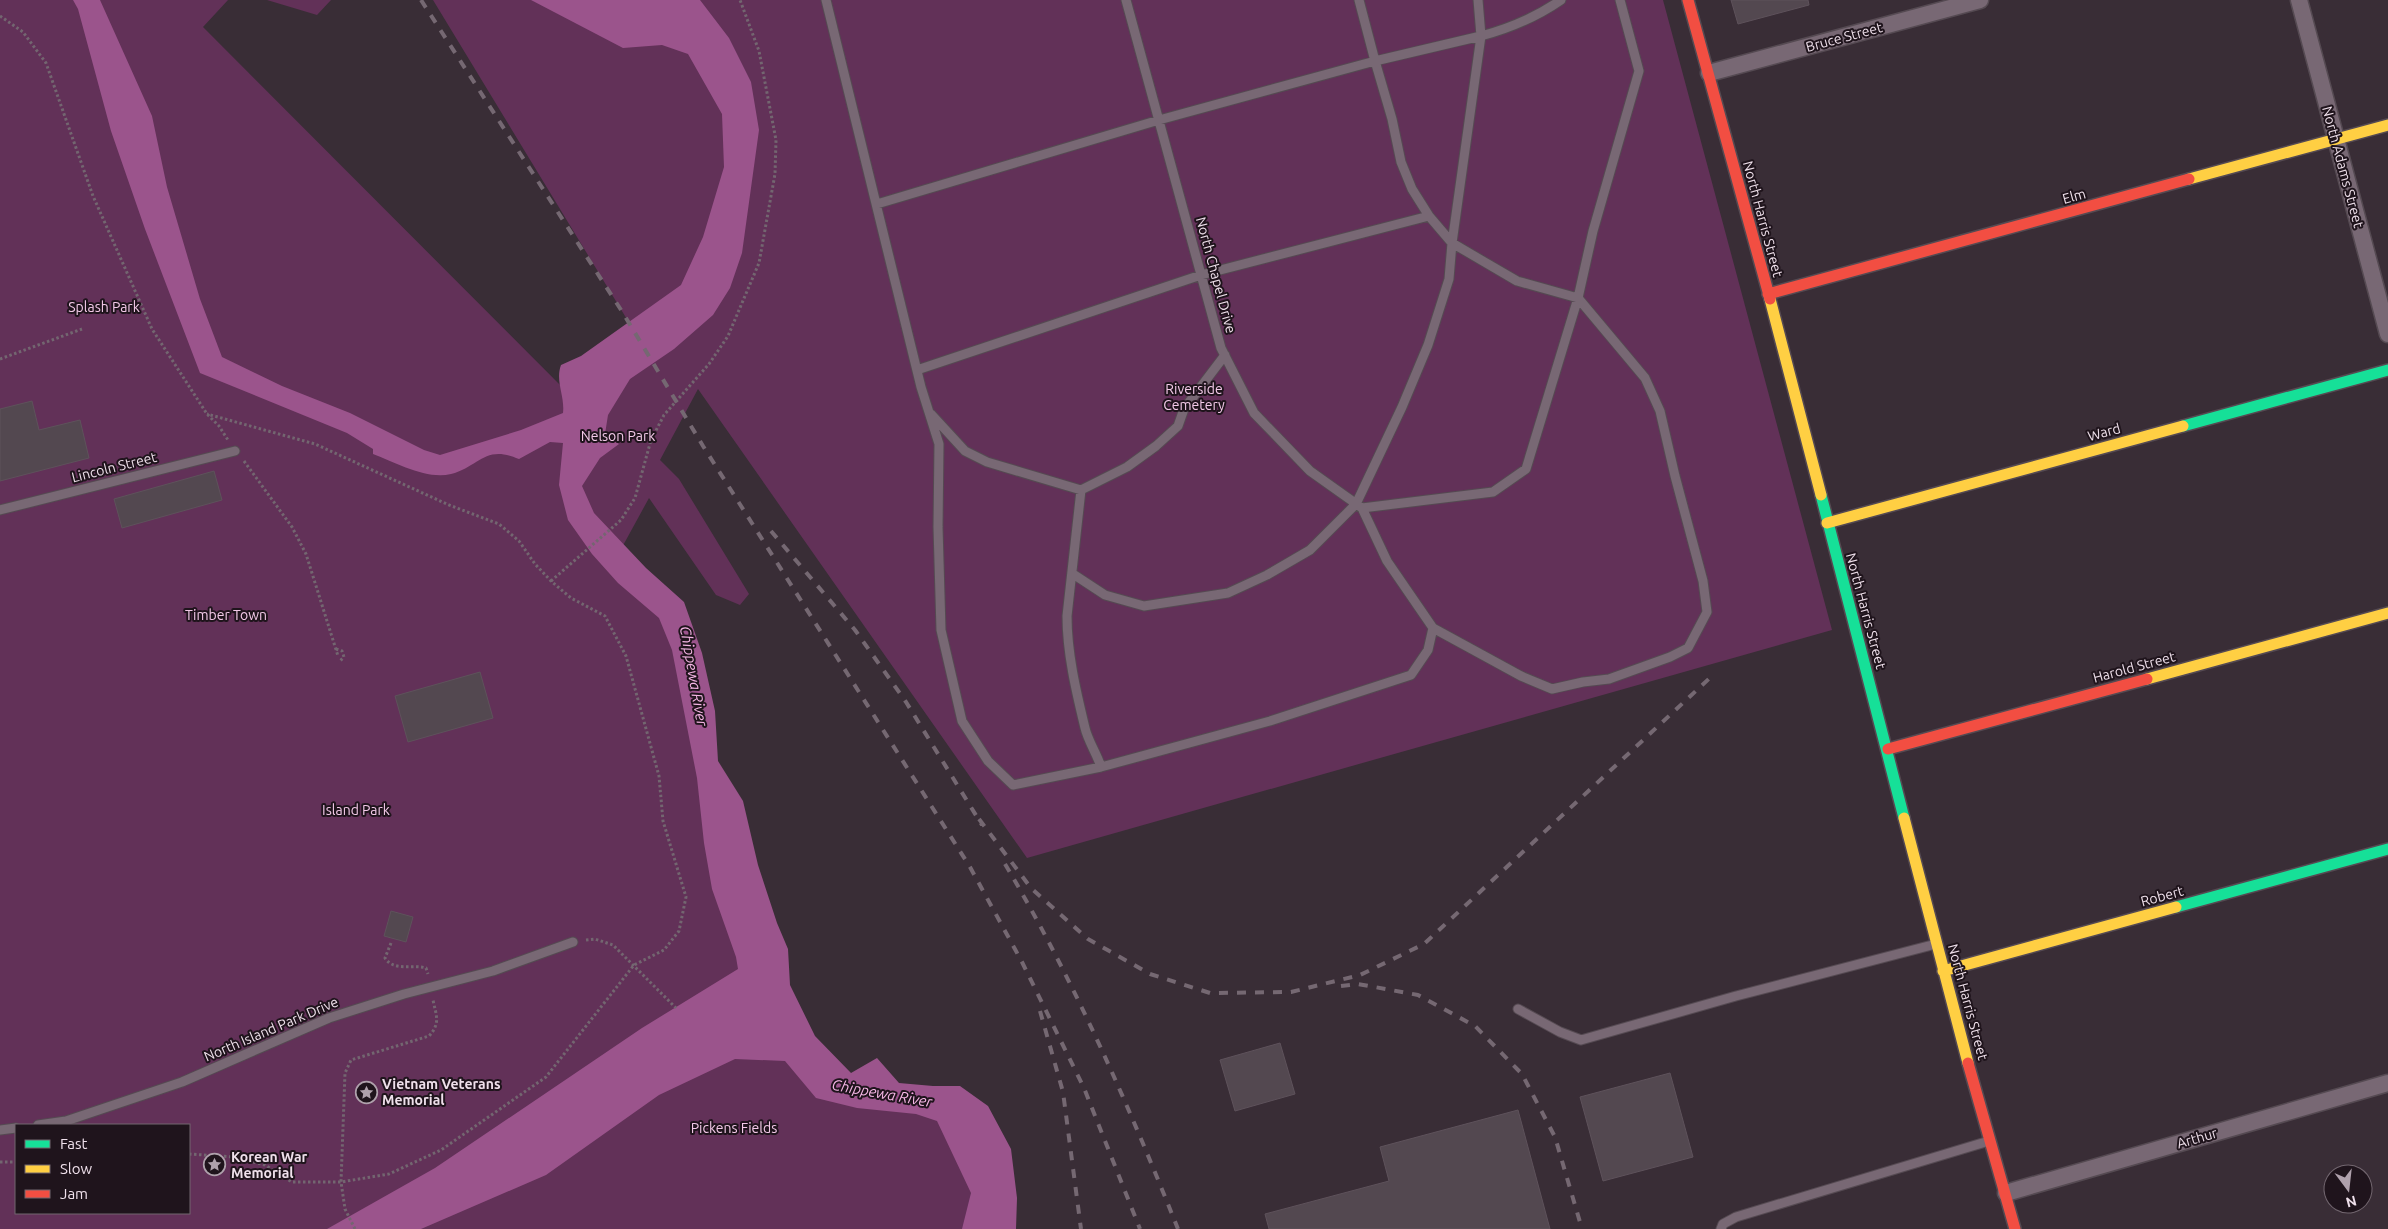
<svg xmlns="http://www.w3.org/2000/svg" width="2388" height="1229" font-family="Ubuntu,sans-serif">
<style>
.green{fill:#623158;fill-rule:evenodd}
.water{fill:#9b548c}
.building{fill:#534850;stroke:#5e525b}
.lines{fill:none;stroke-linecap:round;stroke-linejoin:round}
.lane-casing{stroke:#554a52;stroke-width:11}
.street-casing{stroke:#554a52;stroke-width:19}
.fast-casing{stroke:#554a52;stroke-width:14}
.slow-casing{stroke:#554a52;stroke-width:14}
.jam-casing{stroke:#554a52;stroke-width:14}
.path{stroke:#736670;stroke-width:3;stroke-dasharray:2.5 2.5;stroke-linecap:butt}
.lane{stroke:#786874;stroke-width:9}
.street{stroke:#786874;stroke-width:16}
.fast{stroke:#16e098;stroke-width:11}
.slow{stroke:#ffcf43;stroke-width:11}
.jam{stroke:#f24e42;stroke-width:11}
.rail{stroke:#756872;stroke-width:4;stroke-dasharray:9 9;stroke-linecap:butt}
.labels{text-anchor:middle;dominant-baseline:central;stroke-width:4;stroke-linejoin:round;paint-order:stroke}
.street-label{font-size:14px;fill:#efe0eb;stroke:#1f141c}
.park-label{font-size:14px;fill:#f3c9e8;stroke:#1f141c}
.poi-label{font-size:14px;font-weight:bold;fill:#efe0eb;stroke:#1f141c;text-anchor:start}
.water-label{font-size:15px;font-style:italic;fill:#f5b6e5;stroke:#1f141c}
</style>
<rect width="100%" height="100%" fill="#392d36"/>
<path class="green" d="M 0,0 L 228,0 L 203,27 L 580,405 L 642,344 L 433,0 L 1663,0 L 1832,630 L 1027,858 L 698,389 L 660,460 L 679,479 L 749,594 L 740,605 L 716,595 L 649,498 L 620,551 L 684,615 L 729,882 L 825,1084 L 962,1106 L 1000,1229 L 0,1229 ZM 16,1125 L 189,1125 L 189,1213 L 16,1213 Z
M 267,0 L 331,0 L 317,15 Z"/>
<path class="water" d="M 73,0 L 100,0 L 152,116 L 167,187 L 200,299 L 222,357 L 282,386 L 350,413 L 424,450 L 440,455 L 521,430 L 563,413 C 565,396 555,381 561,365 L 581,356 L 681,285 L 703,237 L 724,167 L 722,114 L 688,54 L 662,45 L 623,48 L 531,0 L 700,0 L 729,38 L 751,82 L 759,130 L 742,253 L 730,288 L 713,315 L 674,349 L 630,379 L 608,415 L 605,434 L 619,444 L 600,458 L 582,486 L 594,513 L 646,568 L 684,602 L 702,653 L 715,711 L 718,761 L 743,801 L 758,865 L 777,923 L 788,949 L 790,985 L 815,1036 L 851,1073 L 877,1058 L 899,1083 L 933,1086 L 960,1086 L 988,1106 L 1011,1149 L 1017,1198 L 1016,1229 L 962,1229 L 971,1193 L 937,1121 L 916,1114 L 857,1108 L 816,1098 L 785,1061 L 735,1059 L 659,1095 L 546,1175 L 421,1229 L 327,1229 L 435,1168 L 642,1028 L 738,969 L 736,957 L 712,889 L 704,843 L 697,778 L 672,650 L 659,618 L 618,583 L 592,554 L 568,520 L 559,485 L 563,443 L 550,442 L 519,459 C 485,444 480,466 451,474 C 427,480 396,463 373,454 L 373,449 L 347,433 L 200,373 L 145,229 L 111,131 L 78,9 Z"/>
<path class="building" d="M 1731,0 L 1808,0 L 1809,5 L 1738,24 Z
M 32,401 L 39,430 L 80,420 L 89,458 L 0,481 L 0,409 Z
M 214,471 L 222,500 L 122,528 L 114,499 Z
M 480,672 L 493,718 L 408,742 L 395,696 Z
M 391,911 L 413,917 L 406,942 L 384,936 Z
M 1280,1043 L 1295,1094 L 1235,1111 L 1220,1060 Z
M 1670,1073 L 1693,1157 L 1603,1181 L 1580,1097 Z
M 1518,1110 L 1550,1229 L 1269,1229 L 1265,1214 L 1389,1181 L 1380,1147 Z"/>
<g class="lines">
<defs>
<path id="lane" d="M 826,0 L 921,387 L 939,444 L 938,527 L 941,630 L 962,721 L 988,761 L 1013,785 L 1101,767 L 1270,721 L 1411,675 L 1428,650 L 1433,628 L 1387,561 L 1362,508 L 1310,471 L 1254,413 L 1221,348 L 1126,0
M 1478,0 L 1481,36 C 1511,28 1535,18 1561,0
M 877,204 L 1159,120 L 1375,61 L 1359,0
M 917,370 L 1201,275 L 1429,216
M 931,414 L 965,451 L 987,462 L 1081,490 L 1127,467 L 1156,446 L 1178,426 L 1184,409 L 1225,355
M 1081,490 L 1067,616 C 1067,653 1076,691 1085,728 C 1088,741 1097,754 1101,767
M 1362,508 L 1493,492 L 1526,469 L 1578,298 L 1593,231 L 1639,71 L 1620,0
M 0,510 L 235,451
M 1073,574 L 1105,595 L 1144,606 L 1228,593 L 1267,575 L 1310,550 L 1356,504 L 1402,407 L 1428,345 L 1449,279 L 1452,243 L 1429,216 L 1412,189 L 1401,162 L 1392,119 L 1375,61 L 1481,36 L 1452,243 L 1517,281 L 1578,298 L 1645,378 L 1660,411 L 1675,476 L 1703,581 L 1707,612 L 1688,648 L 1670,657 L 1609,679 L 1583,682 L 1552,689 L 1521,676 L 1433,628
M 1518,1009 L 1560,1032 L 1581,1040 L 1736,996 L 1936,944
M 38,1125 L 66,1121 L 182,1082 L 329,1018 L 404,994 L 493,971 L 573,942
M 0,1130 L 16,1128
M 1721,1229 L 1723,1224 L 1736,1217 L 1989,1141"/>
<path id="street" d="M 2299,0 L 2388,334
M 1709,73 L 1980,0
M 2006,1193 L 2388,1083"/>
<path id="fast" d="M 2183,426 L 2388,370
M 1821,495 L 1904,818
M 2176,907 L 2388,849"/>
<path id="slow" d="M 2189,179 L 2388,125
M 1770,299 L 1821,495
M 1827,523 L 2183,426
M 2147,679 L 2388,613
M 1904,818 L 1968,1063
M 1943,971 L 2176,907"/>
<path id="jam" d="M 1688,0 L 1770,299
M 1768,294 L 2189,179
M 1888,749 L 2147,679
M 1968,1063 L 2015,1229"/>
</defs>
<use href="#lane" class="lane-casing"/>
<use href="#street" class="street-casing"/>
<use href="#fast" class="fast-casing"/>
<use href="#slow" class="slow-casing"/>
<use href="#jam" class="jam-casing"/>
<path class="path" d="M 0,16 L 23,32 L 46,63 L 93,196 L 152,329 L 207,414 L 219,426 L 228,440
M 0,359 L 82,329
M 244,461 L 292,527 L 306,554 L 338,656
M 551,581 L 621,520 L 635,498 L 651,440 L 664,415 L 709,364 L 728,336 L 759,263 L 775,174 L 776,140 L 759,51 L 740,0
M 336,649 L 342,651 L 344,657 L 340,661
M 586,940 L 595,939 L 613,945 L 676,1008
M 391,943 L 385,958 C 394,972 413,964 426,968 L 428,974
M 189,1154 L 234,1157 L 265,1165 L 292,1182 L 341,1182 L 389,1174 L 441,1150 L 546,1077 L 634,965 L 664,950 L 679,931 L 686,897 L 663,821 L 659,776 L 626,656 L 605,616 L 571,598 L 551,581 L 535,564 L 519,541 L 499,524 L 449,505 L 315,444 L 207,414
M 0,1162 L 16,1162
M 355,1229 L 345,1209 L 341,1182 L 345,1073 L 351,1060 L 429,1036 C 441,1023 436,1015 433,1000"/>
<use href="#lane" class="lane"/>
<use href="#street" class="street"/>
<use href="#fast" class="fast"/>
<use href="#slow" class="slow"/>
<use href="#jam" class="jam"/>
<path class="rail" d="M 421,0 L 623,313 L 703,446 L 970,867 L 1022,962 L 1084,1088 L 1140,1229
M 771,531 L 855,630 L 906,702 L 982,825
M 979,819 L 1031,888 L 1088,939 L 1150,974 L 1210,993 L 1291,992 L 1360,975 L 1424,944 L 1713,675
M 1005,864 C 1074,980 1128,1104 1178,1229
M 1341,986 L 1358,984 L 1418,995 L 1475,1026 L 1522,1074 L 1555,1137 L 1582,1229
M 1040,1011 L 1063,1092 L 1081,1229"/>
</g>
<defs>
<symbol id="sight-ring" viewBox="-11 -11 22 22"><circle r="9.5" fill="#1f141c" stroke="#afa1ac" stroke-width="1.5"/><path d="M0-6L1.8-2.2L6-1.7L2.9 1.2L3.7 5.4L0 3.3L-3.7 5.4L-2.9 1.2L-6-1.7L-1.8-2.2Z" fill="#afa1ac"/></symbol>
</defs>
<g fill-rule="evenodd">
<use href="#sight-ring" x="354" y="1080" width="25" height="25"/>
<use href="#sight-ring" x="202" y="1152" width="25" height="25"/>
</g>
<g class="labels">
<g class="street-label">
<text transform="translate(1844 37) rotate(-15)">Bruce Street</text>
<text transform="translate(2343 167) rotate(75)">North Adams Street</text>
<text transform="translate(2074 196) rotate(-15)">Elm</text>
<text transform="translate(1763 219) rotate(75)">North Harris Street</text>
<text transform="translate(1216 275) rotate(75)">North Chapel Drive</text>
<text transform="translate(2104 432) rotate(-15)">Ward</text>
<text transform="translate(114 467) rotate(-14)">Lincoln Street</text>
<text transform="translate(1866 611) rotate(75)">North Harris Street</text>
<text transform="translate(2134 667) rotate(-15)">Harold Street</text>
<text transform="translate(2162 896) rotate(-15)">Robert</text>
<text transform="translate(1968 1002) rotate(75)">North Harris Street</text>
<text transform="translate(271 1029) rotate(-23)">North Island Park Drive</text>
<text transform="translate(2197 1138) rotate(-16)">Arthur</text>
</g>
<g class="park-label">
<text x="104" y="307">Splash Park</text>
<text x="1194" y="389">Riverside<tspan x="1194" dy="16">Cemetery</tspan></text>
<text x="618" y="436">Nelson Park</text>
<text x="226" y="615">Timber Town</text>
<text x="356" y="810">Island Park</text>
<text x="734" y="1128">Pickens Fields</text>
</g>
<g class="poi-label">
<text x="382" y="1084">Vietnam Veterans<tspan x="382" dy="16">Memorial</tspan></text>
<text x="231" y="1157">Korean War<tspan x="231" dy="16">Memorial</tspan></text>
</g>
<g class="water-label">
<text transform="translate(694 676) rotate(80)">Chippewa River</text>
<text transform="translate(882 1093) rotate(10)">Chippewa River</text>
</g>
</g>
<rect x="15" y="1124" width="175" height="90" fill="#1f141c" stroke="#72666f"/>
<rect x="25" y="1140" width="25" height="8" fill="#16e098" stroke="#72666f"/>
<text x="60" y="1149" font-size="15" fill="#efe0eb">Fast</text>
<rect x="25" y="1165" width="25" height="8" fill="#ffcf43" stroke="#72666f"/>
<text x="60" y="1174" font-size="15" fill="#efe0eb">Slow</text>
<rect x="25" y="1190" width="25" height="8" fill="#f24e42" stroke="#72666f"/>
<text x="60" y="1199" font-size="15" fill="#efe0eb">Jam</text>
<g transform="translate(2348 1189) rotate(165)"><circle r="24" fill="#1f141c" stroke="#72666f"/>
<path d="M0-4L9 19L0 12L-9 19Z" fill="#afa1ac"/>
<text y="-8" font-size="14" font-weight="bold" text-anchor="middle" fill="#efe0eb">N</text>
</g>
</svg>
